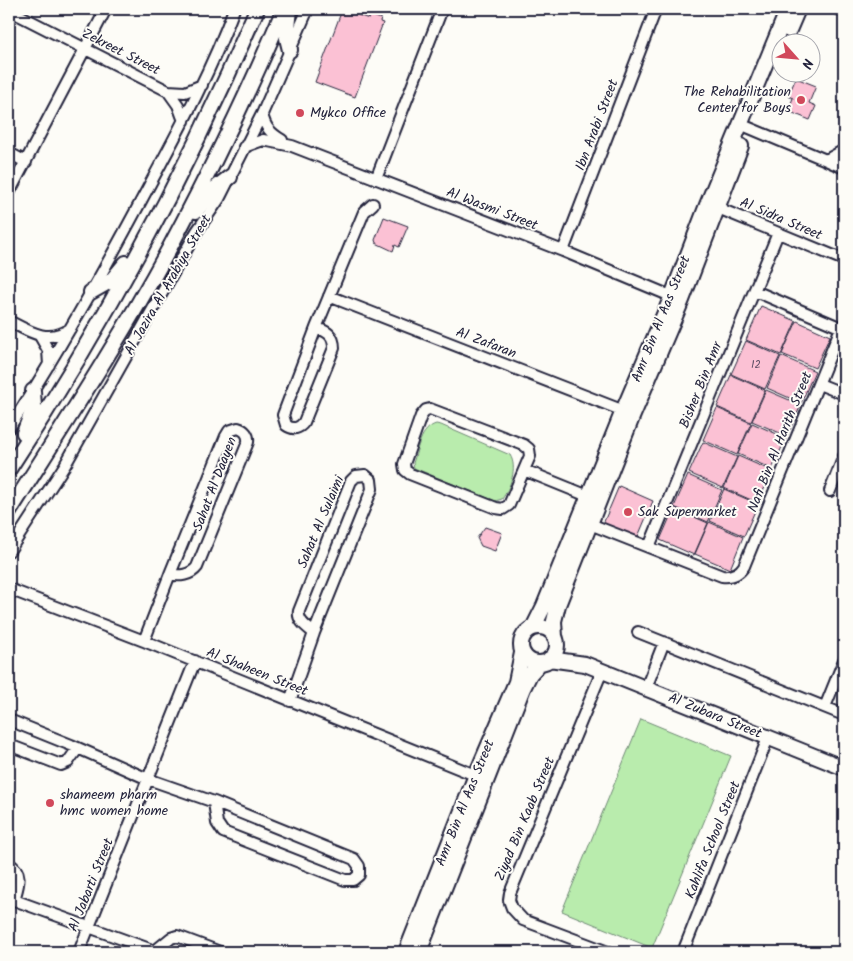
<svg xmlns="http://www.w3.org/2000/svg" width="853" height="961" font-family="Kalam,sans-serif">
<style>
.green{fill:#b9ecad;stroke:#6e8774}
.building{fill:#fbc1d4;stroke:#22223b}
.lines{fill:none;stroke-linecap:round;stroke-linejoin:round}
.street-casing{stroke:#22223b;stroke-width:14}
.secondary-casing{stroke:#22223b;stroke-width:18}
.street{stroke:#fdfcf7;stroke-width:10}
.secondary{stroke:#fdfcf7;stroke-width:14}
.poi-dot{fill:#d1495b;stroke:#fdfcf7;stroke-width:2}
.labels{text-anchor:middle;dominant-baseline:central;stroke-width:4;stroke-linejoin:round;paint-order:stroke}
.number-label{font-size:11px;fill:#584a61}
.street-label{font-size:14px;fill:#22223b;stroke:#fdfcf7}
.poi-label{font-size:14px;fill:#22223b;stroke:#fdfcf7;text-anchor:start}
</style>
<rect width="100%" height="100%" fill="#fdfcf7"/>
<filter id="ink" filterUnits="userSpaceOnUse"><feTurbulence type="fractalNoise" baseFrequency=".02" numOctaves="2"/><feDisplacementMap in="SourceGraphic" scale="10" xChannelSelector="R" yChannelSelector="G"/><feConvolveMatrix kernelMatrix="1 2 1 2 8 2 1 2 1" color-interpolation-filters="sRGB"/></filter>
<g filter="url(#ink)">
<path class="green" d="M 436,424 L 441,425 L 510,455 C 518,468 510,488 502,499 L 495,501 L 414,468 L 413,463 C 418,449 420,429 436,424 Z
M 641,719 L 731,756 L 652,948 L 562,911 Z"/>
<path class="building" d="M 345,9 L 360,10 L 358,15 L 369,19 L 370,15 L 381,19 L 380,22 L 383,23 L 355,97 L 315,82 L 342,10 Z
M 796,78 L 816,86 L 809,103 L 816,106 L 810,120 L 788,111 L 793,98 L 788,96 Z
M 384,217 L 408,226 L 399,247 L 395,245 L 393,251 L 376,243 L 375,240 Z
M 761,306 L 796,321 L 781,355 L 746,340 Z
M 797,321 L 830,336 L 815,368 L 782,354 Z
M 746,341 L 780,356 L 765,389 L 731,374 Z
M 781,356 L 815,371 L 801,403 L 767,388 Z
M 731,375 L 765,390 L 751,422 L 717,407 Z
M 766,390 L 801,405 L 787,436 L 752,421 Z
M 717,408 L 751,423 L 737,455 L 703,440 Z
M 752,423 L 786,438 L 772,469 L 738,454 Z
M 703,442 L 737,457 L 723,488 L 689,473 Z
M 738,456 L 772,471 L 758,503 L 724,488 Z
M 688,475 L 722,490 L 708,522 L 674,507 Z
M 619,486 L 653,501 L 637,539 L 603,524 Z
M 724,489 L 758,504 L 744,536 L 710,521 Z
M 674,508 L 708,523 L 694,555 L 660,540 Z
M 709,522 L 743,537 L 730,569 L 695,554 Z
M 485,527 L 502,533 L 495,551 L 481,546 L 477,538 Z"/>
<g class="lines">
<defs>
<path id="street" d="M 838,9 L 844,11
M 9,10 L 168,91 L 185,92 L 202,85
M 168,91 L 178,105 L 184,121
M 262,114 C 265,127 270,133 282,140
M 740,124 L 826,160
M 244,147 L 263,140 L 292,146 L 563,251 L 678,299
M 844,150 L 826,160 L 844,168
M 9,153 L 26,162
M 376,179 L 442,9
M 9,193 L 106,9
M 713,206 L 844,260
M 563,251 L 656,9
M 755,291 L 844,329
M 329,296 L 629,413
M 9,321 C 30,332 48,344 70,329
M 316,328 C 327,331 334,335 334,348 L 304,422 C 299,429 293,430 286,425 L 283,415 Z
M 316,328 L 364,212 L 373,204
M 40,336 L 48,350 L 49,365
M 819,384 L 844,394
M 430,409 L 524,445 L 529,449 L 530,456 L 509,505 L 503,509 L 496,508 L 410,474 L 405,470 L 404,464 L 421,416 L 426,410 Z
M 9,428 C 60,350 105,269 149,186 C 180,128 211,71 234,9
M 238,428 C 245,430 249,435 248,442 L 197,567 C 191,575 179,577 170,574 L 226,436 L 229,431 Z
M 524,470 L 593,498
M 830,491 L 844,456
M 585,522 L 722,576 C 732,577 739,574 744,566 L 841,328
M 649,547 L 778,233
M 9,551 L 65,465 L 197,231 L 219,199 L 262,114 L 308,9
M 9,589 L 144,641 L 480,777
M 638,632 L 844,715
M 144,641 L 170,574
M 602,671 L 510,893 L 509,900 L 512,908 L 523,920 L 608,952
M 646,688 L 664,642
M 290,701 L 314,633 L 372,489 L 371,480 L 365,475 L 356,476 L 351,481 L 299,611 C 297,621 307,627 314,633
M 825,707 L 844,660
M 9,720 L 71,745 L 148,779 L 214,802 L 354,859 L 359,866 L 359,875 L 353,880 L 345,880 L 223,832 L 217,823 L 214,802
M 9,745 L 61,765 L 68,762 L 78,748
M 9,864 C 24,872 18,886 14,900 L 9,897
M 14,900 L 155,951
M 79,952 L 195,661
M 158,952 L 155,951 L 171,938 L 177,936 L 220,952
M 683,952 L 768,738"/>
<path id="secondary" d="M 290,9 L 287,38 L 290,50
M 789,30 L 798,9
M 196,211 L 213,190 L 230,177
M 91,292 L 112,280 L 126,263
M 24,433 L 34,407 L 33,391
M 9,469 C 105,323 188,170 257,9
M 9,512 C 64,425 121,338 170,247 C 211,170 250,90 284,9
M521 645a18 18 0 1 1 36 0a18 18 0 1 1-36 0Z
M 533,628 L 544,606 L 623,411 L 672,296 L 707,205 L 788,9
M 555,637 L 554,621 L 558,605 L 633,415 L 682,300 L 741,146
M 549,659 L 585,664 L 844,768
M 406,952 L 476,775 L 516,682 L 522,653
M 419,952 L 523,688 L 530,674 L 540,663"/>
</defs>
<use href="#street" class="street-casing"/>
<use href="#secondary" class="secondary-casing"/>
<use href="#street" class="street"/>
<use href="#secondary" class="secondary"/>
</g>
</g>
<g class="poi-dot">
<circle cx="801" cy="100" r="5"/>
<circle cx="300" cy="113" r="5"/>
<circle cx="628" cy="512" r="5"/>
<circle cx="50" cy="803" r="5"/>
</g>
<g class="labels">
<g class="number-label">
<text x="756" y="365">12</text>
</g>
<g class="street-label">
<text transform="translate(121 52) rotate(27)">Zekreet Street</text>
<text transform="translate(597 125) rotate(-69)">Ibn Arabi Street</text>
<text transform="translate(492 209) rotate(21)">Al Wasmi Street</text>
<text transform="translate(781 219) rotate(23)">Al Sidra Street</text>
<text transform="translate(168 285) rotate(-60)">Al Jazira Al Arabiya Street</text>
<text transform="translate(661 319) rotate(-68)">Amr Bin Al Aas Street</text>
<text transform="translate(486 343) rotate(21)">Al Zafaran</text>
<text transform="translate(701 385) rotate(-68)">Bisher Bin Amr</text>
<text transform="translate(780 442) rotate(-68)">Nafi Bin Al Harith Street</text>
<text transform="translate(215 484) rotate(-69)">Sahat Al Daayen</text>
<text transform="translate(321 522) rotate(-67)">Sahat Al Sulaimi</text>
<text transform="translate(257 672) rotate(22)">Al Shaheen Street</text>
<text transform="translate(715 716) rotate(22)">Al Zubara Street</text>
<text transform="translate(465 803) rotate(-68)">Amr Bin Al Aas Street</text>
<text transform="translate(525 819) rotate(-67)">Ziyad Bin Kaab Street</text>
<text transform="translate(713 840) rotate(-68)">Kahlifa School Street</text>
<text transform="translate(91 885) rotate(-68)">Al Jabarti Street</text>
</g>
<g class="poi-label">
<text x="791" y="92" text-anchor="end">The Rehabilitation<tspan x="791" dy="16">Center for Boys</tspan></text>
<text x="310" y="113">Mykco Office</text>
<text x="638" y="512">Sak Supermarket</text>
<text x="60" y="795">shameem pharm<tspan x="60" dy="16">hmc women home</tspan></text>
</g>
</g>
<rect width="853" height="961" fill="none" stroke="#fdfcf7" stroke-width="30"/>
<rect x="15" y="15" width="823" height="931" fill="none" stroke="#22223b" stroke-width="2" filter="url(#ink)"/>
<g transform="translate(796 58) rotate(117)"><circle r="24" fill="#fdfcf7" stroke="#a5a5ac"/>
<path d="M0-4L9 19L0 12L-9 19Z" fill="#d1495b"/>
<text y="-8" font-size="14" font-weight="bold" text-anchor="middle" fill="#22223b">N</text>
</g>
</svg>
